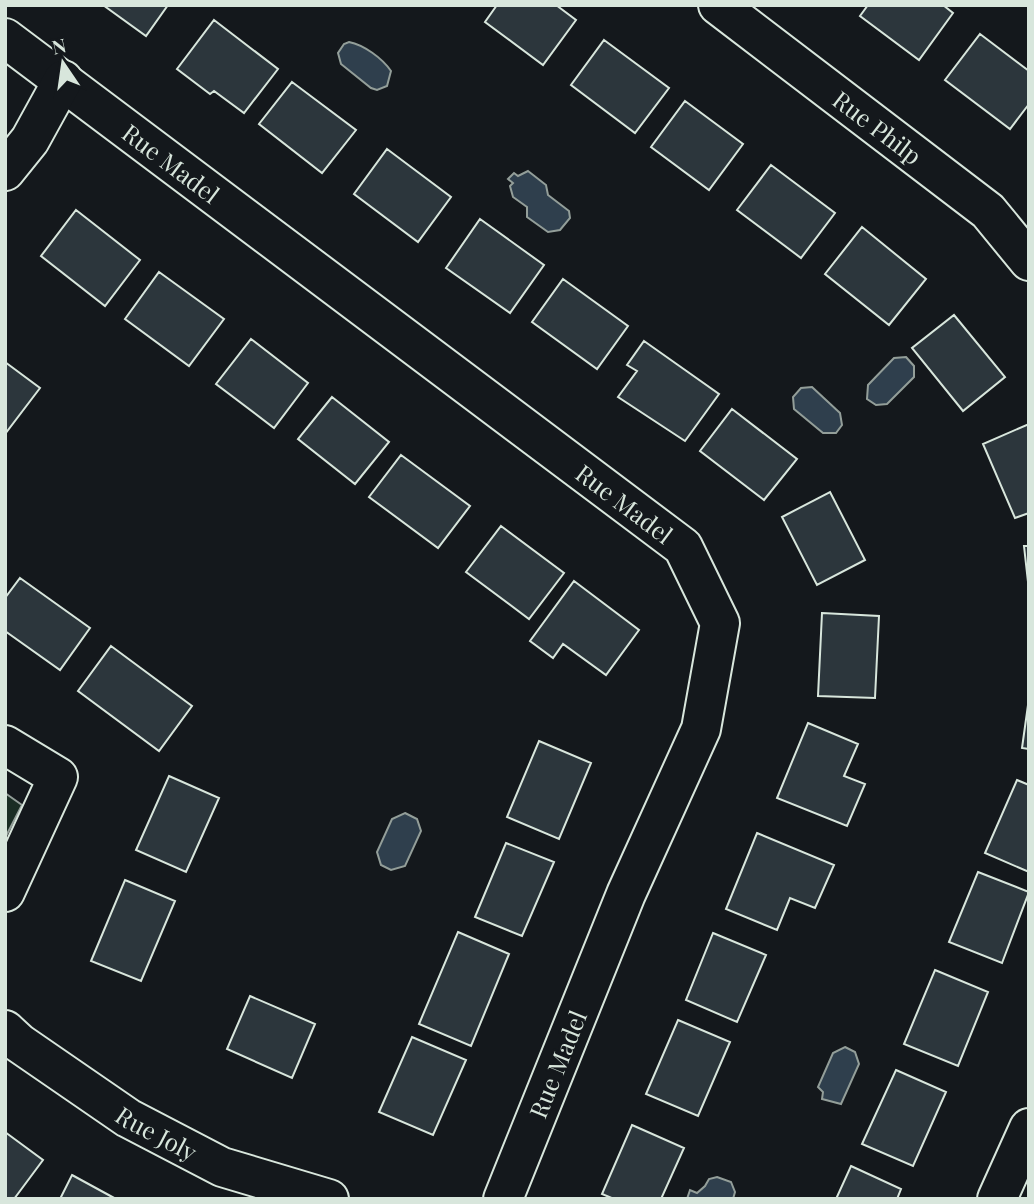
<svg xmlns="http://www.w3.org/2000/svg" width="1034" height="1204" font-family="'Playfair Display',serif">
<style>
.green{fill:#1a2d24;stroke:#939e99;stroke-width:2}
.water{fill:#2f3f4d;stroke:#939e99;stroke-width:2}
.building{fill:#2c363c;stroke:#d8e6dc;stroke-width:2}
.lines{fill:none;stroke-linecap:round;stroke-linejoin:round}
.street-casing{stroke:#d8e6dc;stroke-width:42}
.street{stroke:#14181c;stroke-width:38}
.labels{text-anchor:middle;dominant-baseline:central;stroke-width:5;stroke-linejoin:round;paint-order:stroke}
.street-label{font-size:24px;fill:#d8e6dc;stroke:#14181c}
</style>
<rect width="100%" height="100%" fill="#14181c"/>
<path class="green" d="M 5,793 L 22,805 L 5,838 Z"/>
<path class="water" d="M 349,42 C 364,45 382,58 391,71 L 387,86 L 377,90 L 371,88 L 341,64 L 338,53 L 344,44 Z
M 528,171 L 546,185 L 548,195 L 569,211 L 570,218 L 560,230 L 548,232 L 527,217 L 527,207 L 513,197 L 510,186 L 513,183 L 508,179 L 514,173 L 518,176 Z
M 906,357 L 914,366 L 914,377 L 887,404 L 876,405 L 867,399 L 868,385 L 894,358 Z
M 812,387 L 840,413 L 842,425 L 836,433 L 823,433 L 794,409 L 793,397 L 801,388 Z
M 405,813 L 417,819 L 421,831 L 405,866 L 391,870 L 381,865 L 377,852 L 392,819 Z
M 845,1047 L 855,1052 L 859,1064 L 841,1104 L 822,1099 L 823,1092 L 818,1087 L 833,1053 Z
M 717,1177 L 731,1182 L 735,1192 L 733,1199 L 687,1199 L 690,1190 L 697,1193 L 705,1186 L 709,1179 Z"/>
<path class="building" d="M 103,5 L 168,5 L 146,36 Z
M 497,5 L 556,5 L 576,20 L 543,65 L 485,22 Z
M 868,5 L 943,5 L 953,13 L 919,60 L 860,16 Z
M 214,20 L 278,69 L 244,113 L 214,91 L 210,94 L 177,69 Z
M 980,34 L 1029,71 L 1029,104 L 1010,129 L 945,80 Z
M 604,40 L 669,88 L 635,133 L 571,85 Z
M 292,82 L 356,130 L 322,173 L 259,124 Z
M 685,101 L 743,144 L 709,190 L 651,147 Z
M 387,149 L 451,197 L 418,242 L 354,194 Z
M 771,165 L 835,213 L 801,258 L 737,210 Z
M 76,210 L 140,260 L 105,306 L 41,256 Z
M 480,219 L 544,265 L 510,313 L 446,268 Z
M 862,227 L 926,279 L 889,325 L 825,274 Z
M 159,272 L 224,319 L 189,366 L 125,319 Z
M 563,279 L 628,326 L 597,369 L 532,322 Z
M 954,315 L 1005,377 L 963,411 L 912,348 Z
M 251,339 L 308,383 L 274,428 L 216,384 Z
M 644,341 L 719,394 L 685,441 L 618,397 L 637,371 L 627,365 Z
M 5,362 L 40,388 L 5,434 Z
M 332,397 L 389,442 L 355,484 L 298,439 Z
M 732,409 L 797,459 L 764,500 L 700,451 Z
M 1029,424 L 1029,513 L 1015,518 L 983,444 Z
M 401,455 L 470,506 L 438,548 L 369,497 Z
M 830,492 L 865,560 L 817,585 L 782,517 Z
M 501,526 L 564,573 L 529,619 L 466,572 Z
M 1024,546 L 1029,546 L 1029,591 Z
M 20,578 L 90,628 L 60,670 L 5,631 L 5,598 Z
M 574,581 L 639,630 L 606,675 L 563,644 L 553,658 L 530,641 Z
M 822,613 L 879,616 L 875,698 L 818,696 Z
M 111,646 L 192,706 L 159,751 L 78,691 Z
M 1029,698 L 1029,749 L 1022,748 Z
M 808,723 L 858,744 L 844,776 L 865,784 L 847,826 L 777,798 Z
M 539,741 L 591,763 L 559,839 L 507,817 Z
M 169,776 L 219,798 L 186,872 L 136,850 Z
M 1017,780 L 1029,785 L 1029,872 L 985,853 Z
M 757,833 L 834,865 L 815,908 L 790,898 L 777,930 L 726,909 Z
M 506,843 L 554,862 L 522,936 L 475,917 Z
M 978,872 L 1029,892 L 1002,963 L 949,942 Z
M 125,880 L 175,901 L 141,981 L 91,961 Z
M 458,932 L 509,954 L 471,1046 L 419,1024 Z
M 713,933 L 766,955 L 737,1022 L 686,1000 Z
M 935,970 L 988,992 L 958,1066 L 904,1044 Z
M 250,996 L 315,1024 L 292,1078 L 227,1049 Z
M 678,1020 L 730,1042 L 698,1116 L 646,1094 Z
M 412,1037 L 466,1060 L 433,1135 L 379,1112 Z
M 896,1070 L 946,1092 L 913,1166 L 862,1144 Z
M 632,1125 L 684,1148 L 661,1199 L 614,1199 L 602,1194 Z
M 5,1132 L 43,1160 L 14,1199 L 5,1199 Z
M 851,1166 L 901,1189 L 897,1199 L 836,1199 Z
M 72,1175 L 116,1199 L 60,1199 Z"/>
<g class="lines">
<defs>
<g id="street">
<path id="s1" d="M 718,5 L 988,211 L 1029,261"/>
<path id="s2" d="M 5,38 L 683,547 L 720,623 L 701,729 L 626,894 L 503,1199"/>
<path d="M 5,171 L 30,140 L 63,80"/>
<path d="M 5,745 L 58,777 L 5,892"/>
<path id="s3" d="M 5,1030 L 19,1043 L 128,1118 L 222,1167 L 329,1199"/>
<path d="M 997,1199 L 1029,1128"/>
</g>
</defs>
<use href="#street" class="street-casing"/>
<use href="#street" class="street"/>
</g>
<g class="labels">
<g class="street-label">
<text stroke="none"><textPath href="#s1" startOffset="201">Rue Philp</textPath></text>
<text stroke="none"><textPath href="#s2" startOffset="208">Rue Madel</textPath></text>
<text stroke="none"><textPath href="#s2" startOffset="775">Rue Madel</textPath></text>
<text transform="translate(557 1064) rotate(-68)">Rue Madel</text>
<text stroke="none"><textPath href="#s3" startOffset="184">Rue Joly</textPath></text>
</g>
</g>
<rect width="1034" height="1204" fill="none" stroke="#d8e6dc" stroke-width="14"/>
<g transform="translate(63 63) rotate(347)" stroke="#14181c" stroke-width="5" paint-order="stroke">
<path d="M0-5L12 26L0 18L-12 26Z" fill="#d8e6dc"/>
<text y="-10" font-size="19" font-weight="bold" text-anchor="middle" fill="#d8e6dc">N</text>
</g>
</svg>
